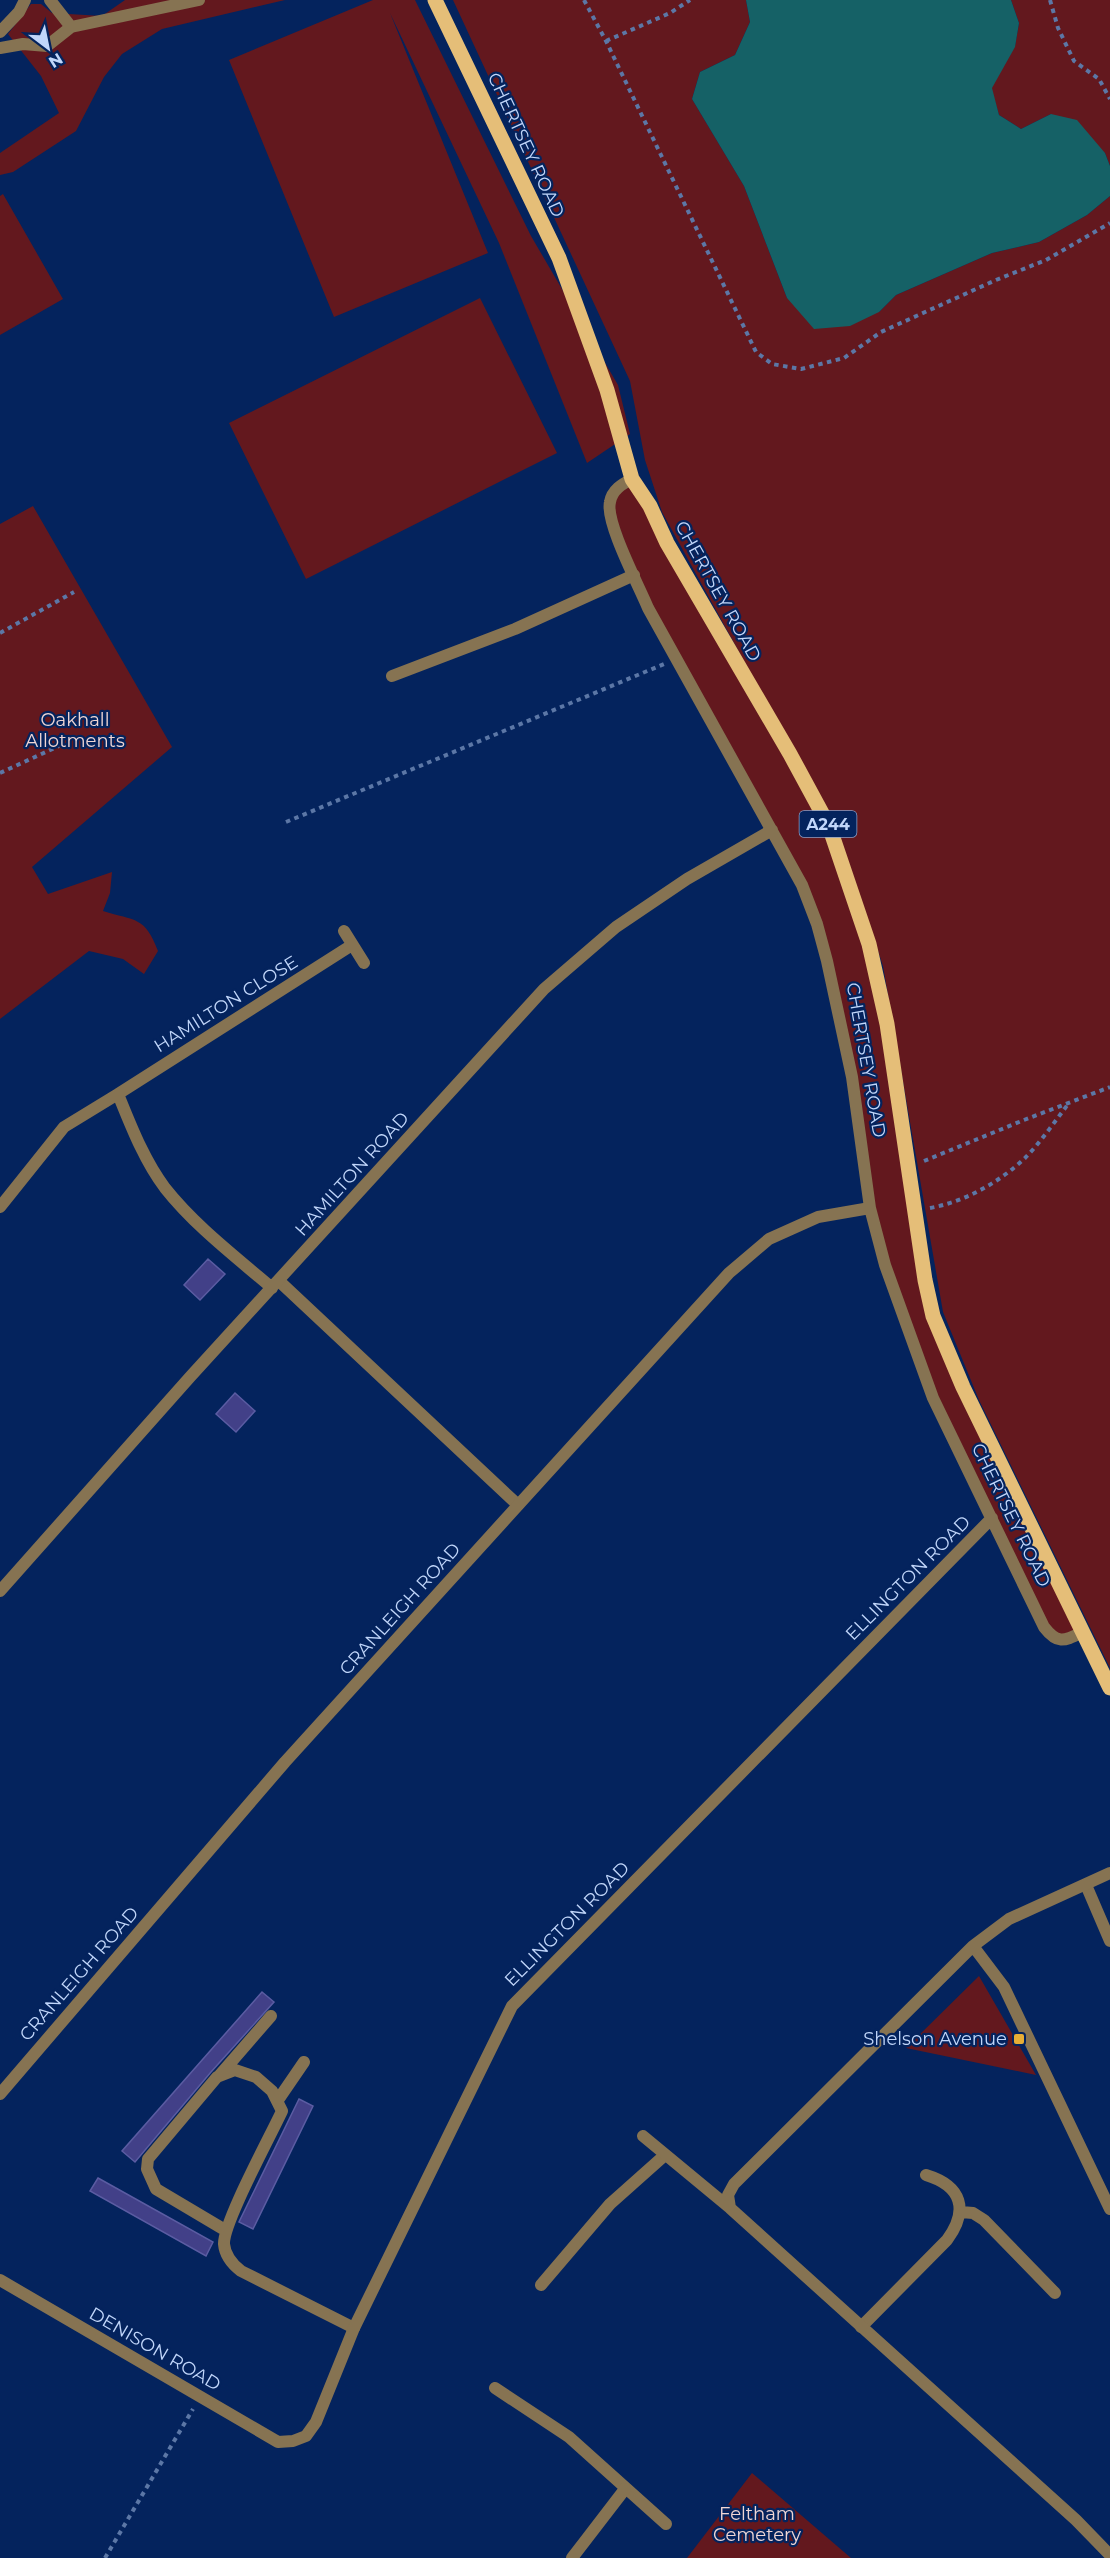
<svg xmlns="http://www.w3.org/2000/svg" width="1110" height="2558" font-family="Montserrat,sans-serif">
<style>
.green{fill:#63181e}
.water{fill:#156166}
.building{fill:#424088;stroke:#5b5ca2;stroke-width:1.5}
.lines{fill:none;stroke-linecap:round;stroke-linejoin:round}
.path{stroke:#5c77a6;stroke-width:4;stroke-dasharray:4.5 4.5;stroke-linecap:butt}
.lane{stroke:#867352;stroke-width:12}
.street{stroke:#867352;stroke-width:12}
.primary{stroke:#e5be78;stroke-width:15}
.poi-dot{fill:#e6ad36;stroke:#04235d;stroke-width:2}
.labels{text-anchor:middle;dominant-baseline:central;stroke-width:4.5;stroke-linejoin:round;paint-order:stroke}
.shield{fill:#04235d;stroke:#88a0cb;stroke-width:1.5}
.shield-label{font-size:16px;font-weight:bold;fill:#c1d6fa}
.street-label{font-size:18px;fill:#c1d6fa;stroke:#04235d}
.park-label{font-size:18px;fill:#f0d6d4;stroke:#04235d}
.poi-label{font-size:18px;fill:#c1d6fa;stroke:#04235d;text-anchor:end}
</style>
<rect width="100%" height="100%" fill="#04235d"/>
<path class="green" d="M 125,0 L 285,0 L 162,29 L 122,54 L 104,77 L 76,131 L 13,172 L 0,175 L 0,153 L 59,113 L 41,76 L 8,34 L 31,4 L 41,4 L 52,13 L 102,16 Z
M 373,0 L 415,0 L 531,236 L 618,385 L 630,434 L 587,463 L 499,243 L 390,13 L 488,253 L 334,317 L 229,60 Z
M 453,0 L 746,0 L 750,22 L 735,55 L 700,72 L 692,99 L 744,186 L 787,298 L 879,312 L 896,295 L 992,253 L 1039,242 L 1087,215 L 1110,196 L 1110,1668 L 979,1400 L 943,1312 L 883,966 L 850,866 L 827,812 L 662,512 L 645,460 L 630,381 Z
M 1011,0 L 1110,0 L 1110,166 L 1105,153 L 1051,114 L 1021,129 L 999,115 L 991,88 L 1015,46 L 1019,23 Z
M 3,194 L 63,299 L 0,335 L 0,196 Z
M 480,298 L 557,453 L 306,579 L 229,423 Z
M 632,480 L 829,826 L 869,944 L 933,1316 L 1083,1632 L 1053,1638 L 933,1398 L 885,1265 L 852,1077 L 817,924 L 648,608 L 610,501 Z
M 33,506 L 172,747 L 32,867 L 48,894 L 112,872 L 110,893 L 103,911 C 135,921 145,916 158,951 L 144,974 L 123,959 L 89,951 L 0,1019 L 0,524 Z
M 979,1976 L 1036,2075 L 906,2048 Z
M 752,2473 L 851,2558 L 687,2558 Z"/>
<path class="water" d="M 746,0 L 1011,0 L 1019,23 L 1015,47 L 992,88 L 999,115 L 1021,129 L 1051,114 L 1077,120 L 1105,153 L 1110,166 L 1110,196 L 1087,215 L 1039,242 L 992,253 L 896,295 L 879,312 L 850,326 L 814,329 L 787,298 L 744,186 L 692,99 L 700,72 L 735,55 L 750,22 Z"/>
<path class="building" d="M 208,1259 L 225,1274 L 200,1300 L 184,1285 Z
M 235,1393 L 255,1411 L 236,1432 L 216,1414 Z
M 262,1992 L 274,2002 L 211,2072 L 135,2162 L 122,2151 Z
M 299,2099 L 313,2106 L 253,2229 L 239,2222 Z
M 98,2178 L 213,2242 L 206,2256 L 90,2191 Z"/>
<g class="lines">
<path class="path" d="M 584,0 L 606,41 L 756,352 L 772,364 L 801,369 L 844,358 L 881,332 L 996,280 L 1046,260 L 1110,223
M 1050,0 L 1058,28 L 1074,61 L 1099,79 L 1110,99
M 606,41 L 670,13 L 690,0
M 0,633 L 74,592
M 0,773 L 59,746
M 286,822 L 664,664
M 924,1161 L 1024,1120 L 1110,1087
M 930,1208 C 964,1202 1000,1182 1025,1158 C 1041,1142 1055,1121 1069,1103
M 105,2558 L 193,2409"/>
<path class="lane" d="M 50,0 L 71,27
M 0,32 L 19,12 L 25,0
M 0,48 L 23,44 L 47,46 L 71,27 L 199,0
M 392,676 L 515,629 L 634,575
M 279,1281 L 518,1505
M 1086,1885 L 1110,1941
M 219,2076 L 271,2016
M 278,2100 L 304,2062
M 961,2212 L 973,2213 L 984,2220 L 1055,2293
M 225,2230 L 156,2189 L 147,2169 L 148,2159 L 217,2077 L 235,2070 L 256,2077 L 272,2091 L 282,2111 C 271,2135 223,2223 224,2244 C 225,2256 232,2264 241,2271 L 354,2328
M 541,2285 L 610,2204 L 665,2155
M 861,2327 L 947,2240 C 969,2210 962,2186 926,2175
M 495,2388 L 569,2437 L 666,2524"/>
<path class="street" d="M 632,479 C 622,484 612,490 610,502 C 605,522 639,586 648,608 L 802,885 L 817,924 L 827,961 L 852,1077 L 870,1208 L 885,1265 L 933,1398 L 1044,1627 C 1058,1645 1064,1641 1083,1632
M 344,931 L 364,963
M 118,1094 L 352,945
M 0,1207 L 64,1127 L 118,1094 C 131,1126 144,1160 165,1188 C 195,1226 236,1257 272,1288
M 0,1591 L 190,1377 L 544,989 L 616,927 L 687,879 L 772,830
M 973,1946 L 1004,1987 L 1110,2209
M 0,2094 L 285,1762 L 729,1273 L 769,1239 L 818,1217 L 870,1208
M 643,2136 L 730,2208 L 1076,2520 L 1110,2555
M 730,2208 L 728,2195 L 734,2184 L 973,1946 L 1009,1919 L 1110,1873
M 0,2280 L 278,2442 L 293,2441 L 306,2436 L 316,2422 L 354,2328 L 512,2006 L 992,1518
M 572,2558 L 625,2489"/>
<path class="primary" d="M 435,0 L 559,258 L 607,390 L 632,479 L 650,506 L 667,543 L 790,754 L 829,826 L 869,944 L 887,1024 L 925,1280 L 933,1316 L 963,1387 L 1110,1688"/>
</g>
<rect class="poi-dot" x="1013" y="2033" width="12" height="12" rx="3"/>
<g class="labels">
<rect class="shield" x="799.5" y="811" width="57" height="26" rx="4.5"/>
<g class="shield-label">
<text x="828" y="824">A244</text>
</g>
<g class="street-label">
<text transform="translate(526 145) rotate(65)">CHERTSEY ROAD</text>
<text transform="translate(718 591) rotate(61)">CHERTSEY ROAD</text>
<text transform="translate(226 1004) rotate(-32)">HAMILTON CLOSE</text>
<text transform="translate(866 1060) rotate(80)">CHERTSEY ROAD</text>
<text transform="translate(352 1174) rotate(-48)">HAMILTON ROAD</text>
<text transform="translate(1011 1515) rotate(64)">CHERTSEY ROAD</text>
<text transform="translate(908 1578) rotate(-45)">ELLINGTON ROAD</text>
<text transform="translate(400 1609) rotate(-48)">CRANLEIGH ROAD</text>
<text transform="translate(567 1924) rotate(-45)">ELLINGTON ROAD</text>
<text transform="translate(79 1974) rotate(-49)">CRANLEIGH ROAD</text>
<text transform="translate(155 2349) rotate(30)">DENISON ROAD</text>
</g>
<g class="park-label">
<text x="75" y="720">Oakhall<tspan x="75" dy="21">Allotments</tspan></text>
<text x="757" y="2514">Feltham<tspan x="757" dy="21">Cemetery</tspan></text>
</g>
<g class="poi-label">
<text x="1007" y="2039">Shelson Avenue</text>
</g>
</g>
<g transform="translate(48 48) rotate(148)" stroke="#04235d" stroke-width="4.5" paint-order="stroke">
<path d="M0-4.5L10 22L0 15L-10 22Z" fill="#c1d6fa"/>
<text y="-9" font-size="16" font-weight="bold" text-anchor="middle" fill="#c1d6fa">N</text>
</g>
</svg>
